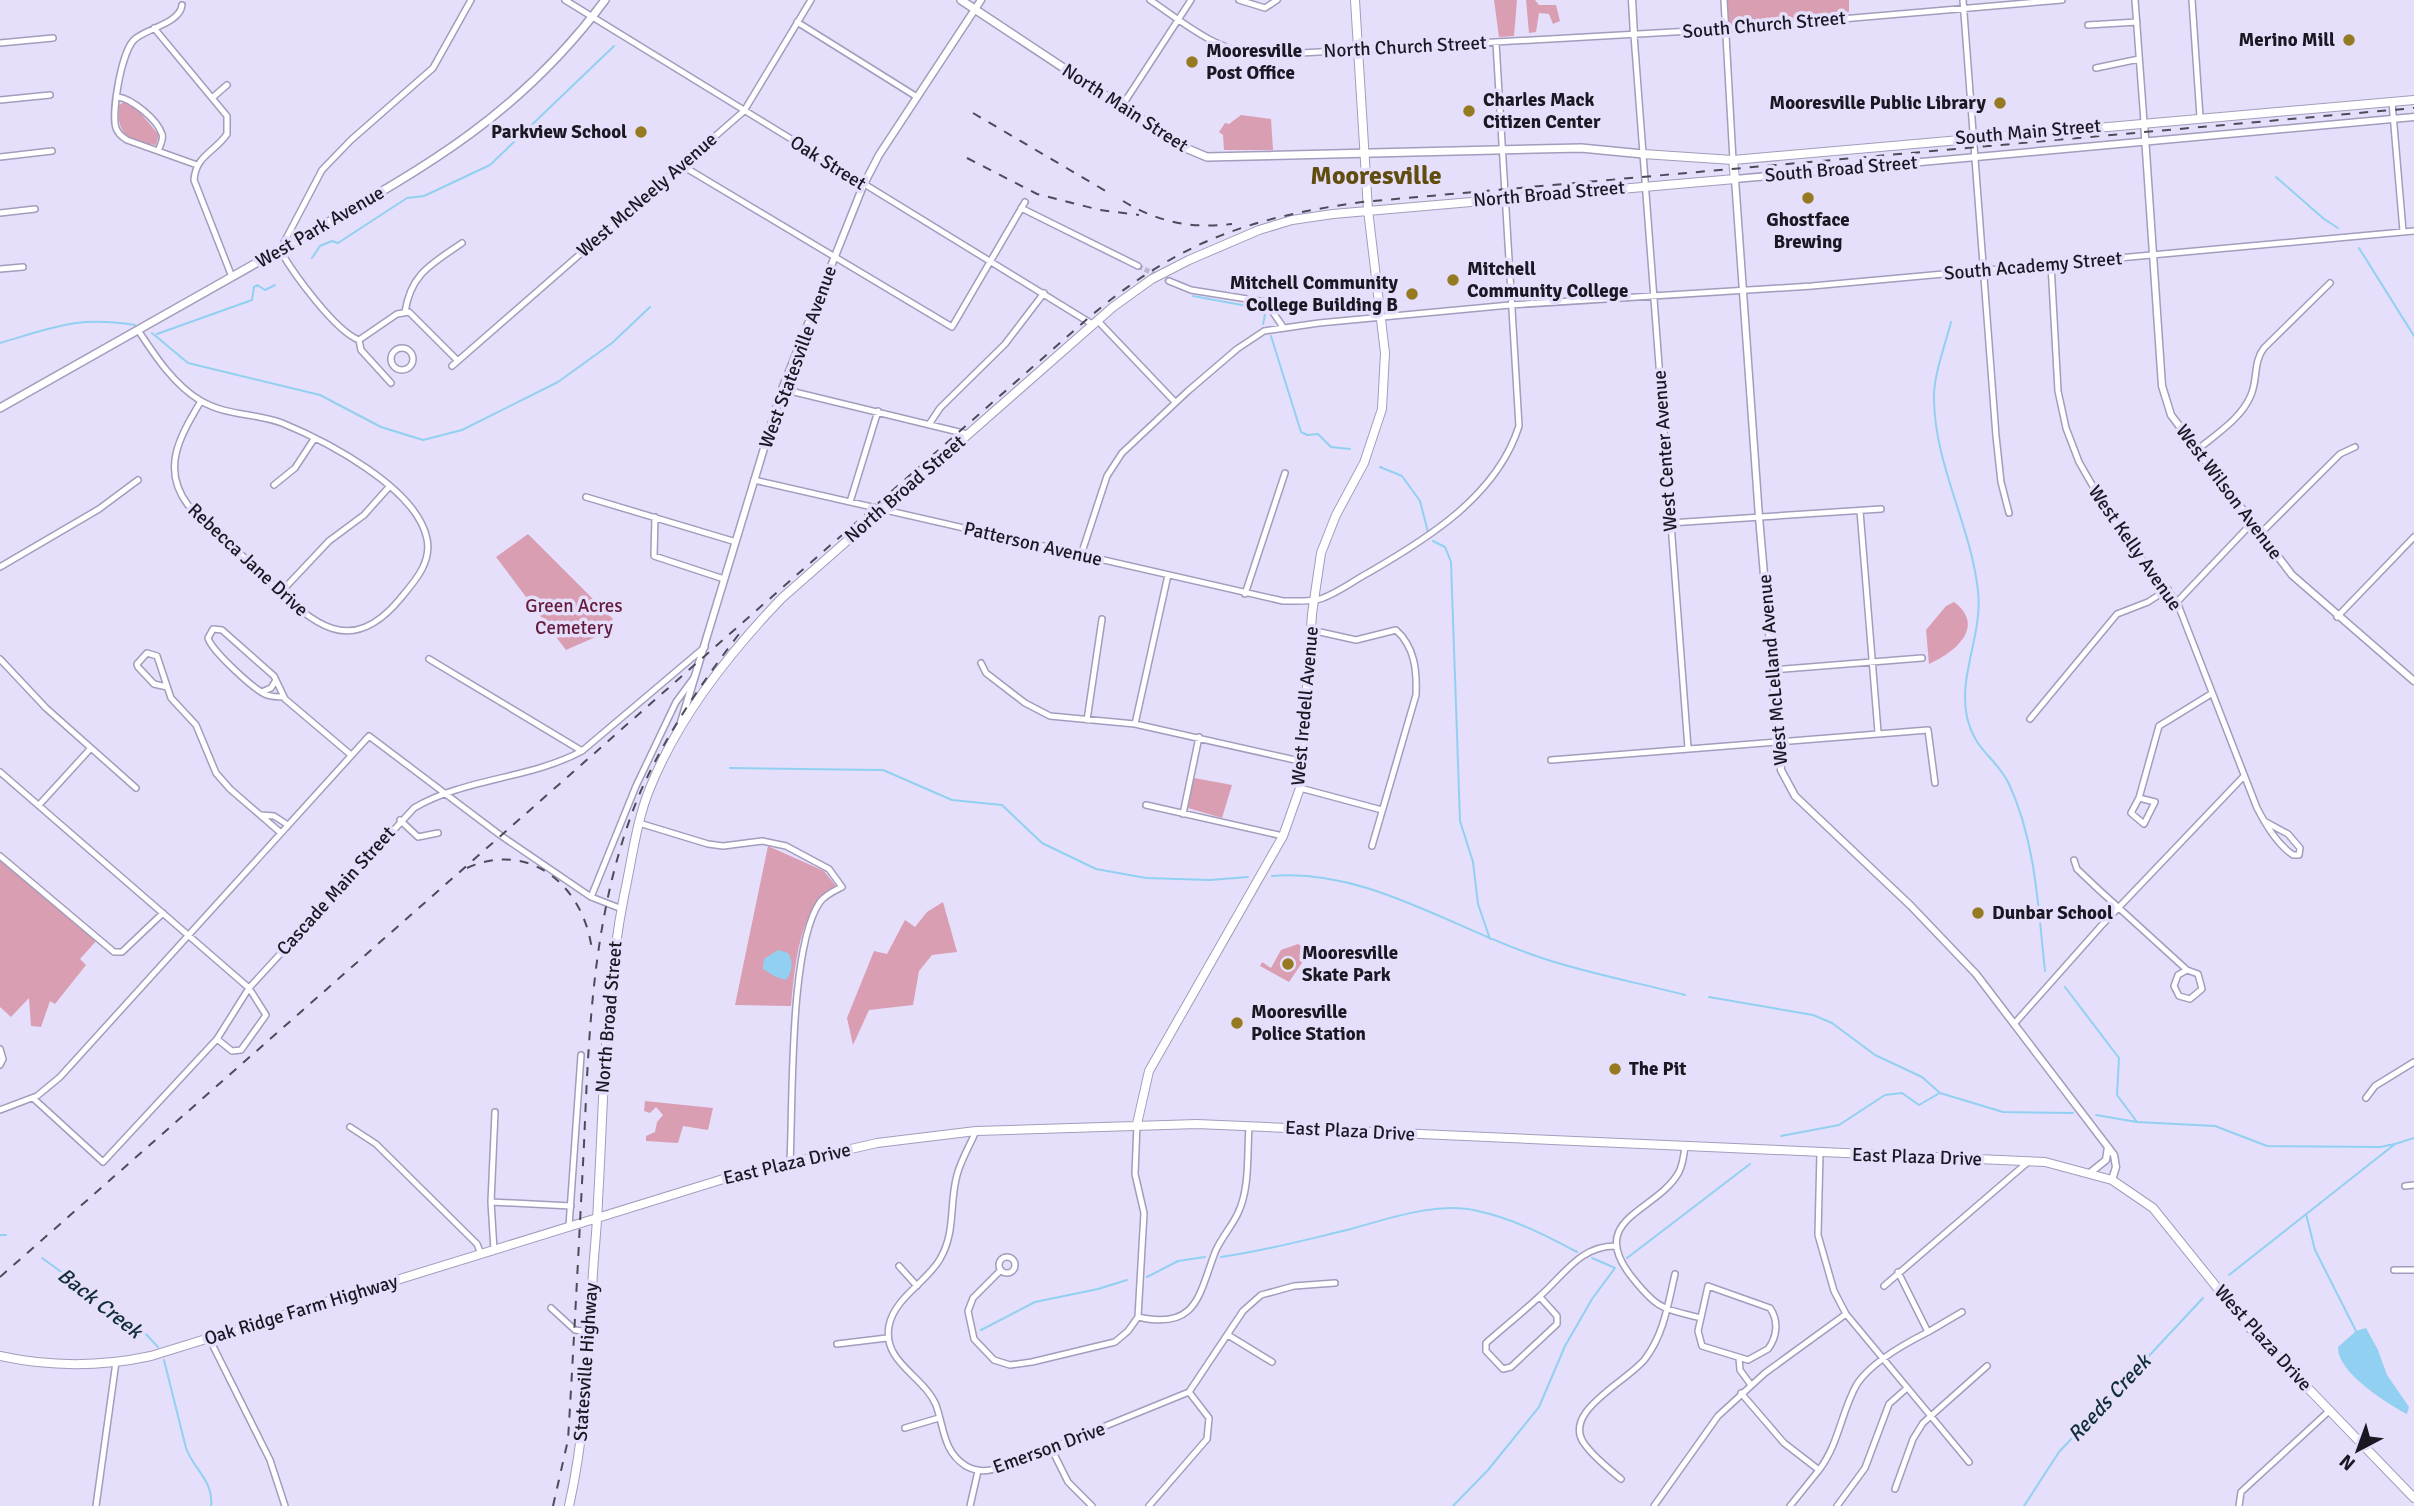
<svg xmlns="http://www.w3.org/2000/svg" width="2414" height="1506" font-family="Signika,sans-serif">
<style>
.green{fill:#d99eb2}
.water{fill:#92d0f2}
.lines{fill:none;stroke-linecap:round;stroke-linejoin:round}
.stream{stroke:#92d0f2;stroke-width:2}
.minor-tunnel{stroke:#bdb7d0;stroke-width:5;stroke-dasharray:5 2.5;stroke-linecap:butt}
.minor-casing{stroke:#a39cbc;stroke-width:8}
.tertiary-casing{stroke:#a39cbc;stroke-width:9}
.secondary-casing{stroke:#a39cbc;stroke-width:10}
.primary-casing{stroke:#a39cbc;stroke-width:10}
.minor{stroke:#fff;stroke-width:5}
.tertiary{stroke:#fff;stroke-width:6}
.secondary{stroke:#fff;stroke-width:7}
.primary{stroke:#fff;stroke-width:8}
.rail{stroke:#4d4a5a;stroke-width:2;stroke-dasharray:9 9;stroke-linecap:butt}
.poi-dot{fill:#967a22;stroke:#e5dffb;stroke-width:2.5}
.labels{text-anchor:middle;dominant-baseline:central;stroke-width:7;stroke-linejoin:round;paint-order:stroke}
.street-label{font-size:19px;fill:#1b1824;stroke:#e5dffb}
.poi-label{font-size:19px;font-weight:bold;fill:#1b1824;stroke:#e5dffb;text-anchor:start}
.park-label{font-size:19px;fill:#651c3c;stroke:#e5dffb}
.water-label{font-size:21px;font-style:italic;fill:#102d3c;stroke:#e5dffb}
.district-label{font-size:26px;font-weight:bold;fill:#614d10;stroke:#e5dffb}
</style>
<rect width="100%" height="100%" fill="#e5dffb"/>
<path class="green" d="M 1494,0 L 1517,0 L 1514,36 L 1499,37 Z
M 1526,0 L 1535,0 L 1539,5 L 1556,5 L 1560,21 L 1553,24 L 1549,14 L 1539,13 L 1536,32 L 1529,33 Z
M 1727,0 L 1849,0 L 1849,12 L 1728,25 Z
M 125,101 L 132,103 L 159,135 L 156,145 C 128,144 116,133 119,105 Z
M 1241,115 L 1271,119 L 1273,150 L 1224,150 L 1223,135 L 1219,132 L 1225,123 L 1229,124 Z
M 528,534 L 613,619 L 600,635 L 566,650 L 496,557 Z
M 1954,602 C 1986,626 1956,652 1929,664 L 1926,630 L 1946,606 Z
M 1194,778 L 1232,785 L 1222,818 L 1188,808 Z
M 768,846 L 824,871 L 836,886 C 798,908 795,967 791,1006 L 735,1005 Z
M 0,856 L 98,939 L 80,959 L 86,965 L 55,1004 L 50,1001 L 41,1027 L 31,1026 L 29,998 L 11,1017 L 0,1007 Z
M 943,902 L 957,952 L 932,955 L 919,971 L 913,1005 L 869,1010 L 853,1045 L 847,1018 L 874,951 L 887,954 L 905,920 L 915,927 L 927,912 Z
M 1298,944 L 1310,951 L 1289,982 L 1260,966 L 1262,962 L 1271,968 L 1281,950 Z
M 645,1101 L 713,1108 L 708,1130 L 683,1126 L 678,1143 L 646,1141 L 646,1136 L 655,1132 L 657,1122 L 663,1115 L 656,1107 L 650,1113 L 644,1111 Z"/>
<path class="water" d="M 778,950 L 788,953 C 793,961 793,972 786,980 L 776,977 L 763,969 L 764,959 Z
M 2366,1328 L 2378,1350 L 2387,1375 L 2409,1407 L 2407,1414 C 2386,1403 2337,1372 2338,1347 L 2356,1331 Z"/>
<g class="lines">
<path class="stream" d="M 2276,177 L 2324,219 L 2338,228
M 2359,248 L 2414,336
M 312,258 L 320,246 L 332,241 L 338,243 L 407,198 L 424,196 L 490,165 L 614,46
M 1193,296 L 1258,308 L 1265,315 L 1263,324
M 1951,322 C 1945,346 1933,376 1934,400 C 1935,466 1971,526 1978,591 C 1983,634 1958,675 1967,717 C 1975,752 1996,757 2009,784 C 2036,842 2038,908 2045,971
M 152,333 L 188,363 L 320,395 L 381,427 L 423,440 L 462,430 L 558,382 L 612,343 L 650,307
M 157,334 L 252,300 L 254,287 L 257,285 L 265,290 L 275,285
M 1271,336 L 1301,432 L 1307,435 L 1318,434 L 1331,447 L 1350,449
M 0,343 C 55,327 76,316 135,325
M 1380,467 L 1402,476 L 1420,501 L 1428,532
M 1433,541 L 1445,547 L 1451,562 L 1460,821 L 1473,862 L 1478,904 L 1490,939
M 730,768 L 883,770 L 952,800 L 1002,805 L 1042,843 L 1096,869 L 1146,878 L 1210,880 L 1248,877
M 1272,876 C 1369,868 1456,931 1545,959 C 1591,974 1639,983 1685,995
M 2065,987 L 2119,1058 L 2117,1095 L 2137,1122
M 1709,997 L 1813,1015 L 1832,1023 L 1875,1055 L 1922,1077 L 1940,1093 L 2003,1112 L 2073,1113
M 2096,1115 L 2137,1122 L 2215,1126 L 2267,1146 L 2380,1147 L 2395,1144
M 1781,1136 L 1839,1125 L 1885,1095 L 1902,1093 L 1919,1105 L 1938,1094
M 2306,1214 L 2315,1250 L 2356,1331
M 0,1235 L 6,1235
M 1221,1257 C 1264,1251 1305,1240 1347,1230 C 1388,1219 1436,1201 1478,1211 C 1514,1219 1545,1235 1577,1252
M 42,1258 L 143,1331 L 158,1347
M 1627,1258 L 1750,1164
M 2229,1275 L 2395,1144 L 2414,1138
M 1147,1277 L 1178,1261 L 1205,1257
M 981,1330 L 1035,1302 L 1098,1289 L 1127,1280
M 164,1360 L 186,1448 C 194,1470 214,1481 211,1506
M 1453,1506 L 1488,1470 L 1539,1407 L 1565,1346 L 1592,1299 L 1615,1268 L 1592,1258
M 2024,1506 L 2059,1452 L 2203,1298"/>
<path class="minor-tunnel" d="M 1138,266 L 1169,281"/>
<defs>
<path id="minor" d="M 565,0 L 1092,324
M 1150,0 C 1187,25 1220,55 1267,55 L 1726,29 L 2062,0
M 1239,0 L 1265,8 L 1277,0
M 1724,0 L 1733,160
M 1963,0 L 1996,436 L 2001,482 L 2009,513
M 2135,0 L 2144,122
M 2192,0 L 2200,117
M 182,5 C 180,23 148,28 135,39 C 122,49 111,112 116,128 C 118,134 122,137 127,140 L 197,165
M 797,22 L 917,97
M 2088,25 L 2137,22
M 154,28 L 227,116 L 227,134 C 215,152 196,155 194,180 L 232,277
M 1634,35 L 1688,748
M 0,43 L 53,38
M 2096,68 L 2139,59
M 118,97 C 132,99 157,119 162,134 C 164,139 160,146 158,151
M 212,98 L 227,85
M 0,100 L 50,95
M 2392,102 L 2403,231
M 1122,106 L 1191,0
M 0,157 L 52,151
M 681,165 L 952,327 L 1025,202
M 1021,208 L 1138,266
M 0,213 L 35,209
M 2051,264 L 2058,391 L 2066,428 L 2079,462 L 2118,530 L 2177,602 L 2257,808 C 2266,825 2277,844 2293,855 L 2299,855 L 2300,848 L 2288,834 L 2264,821
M 0,269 L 23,267
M 1169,281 L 1191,290 L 1266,302 L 1283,327
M 405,312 C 411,273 432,264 462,243
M 1097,320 L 1175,402
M 138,330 C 155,356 174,385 201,401 C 227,416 255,413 282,423 C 326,441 417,488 427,539 C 432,563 414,582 400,599 C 346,664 306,616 262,574 C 237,551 213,528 188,505 C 160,468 181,435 201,401
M 359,340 C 335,331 293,273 280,250 L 322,170 L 351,140 L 433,68 L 471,0
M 359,340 L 397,314 L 409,312 L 458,361
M 359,340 L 361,350 L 391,383
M391 359a11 11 0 1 1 22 0a11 11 0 1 1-22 0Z
M 452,366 L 744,111 L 811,0
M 782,389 L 967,434
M 930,423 L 940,408 L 1005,344 L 1044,293
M 2197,450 C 2215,435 2242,418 2251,395 C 2258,379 2253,362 2264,348 L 2330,283
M 754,480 L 1283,601 C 1295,601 1309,602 1320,599 C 1336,594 1353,581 1368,573 C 1427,539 1497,496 1519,426 L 1496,43
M 274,485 L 295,468 L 314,439
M 586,497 L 736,542
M 850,502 L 878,411
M 1860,511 L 1878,732
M 655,517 L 654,556 L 724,579
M 1670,523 L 1881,509
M 2260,534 L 2340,454 L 2355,447
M 1081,555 L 1107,476 L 1122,453 L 1188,391 L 1237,349 L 1264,331 L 1319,323 L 1510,305 L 1812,286 L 2414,231
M 0,567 L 99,509 L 138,480
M 281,592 L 329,541 L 364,515 L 389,487
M 1245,594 L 1285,473
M 2177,602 L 2252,523
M 2337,617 L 2414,537
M 1311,630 L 1356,640 L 1396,630 C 1415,647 1417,671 1416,695 L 1372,846
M 0,659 L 46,708 L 136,788
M 429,659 L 582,751
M 981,663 L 986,673 L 1025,703 L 1050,716 L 1135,724 L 1304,762
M 1772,670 L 1922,658
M 167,687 L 154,684 L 138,667 L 137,664 L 147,653 L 157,656 L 171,698 L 196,725 L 216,773 L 230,789 L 281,833
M 262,692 L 271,688 L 276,680
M 284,697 C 278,697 273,697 267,695 C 254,690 212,651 208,638 L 213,629 L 222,630 L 274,676 L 285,699 L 351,755
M 2030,719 L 2117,614 L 2148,602 L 2168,589
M 1087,720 L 1102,619
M 1135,724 L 1168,575
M 1551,760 L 1928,730 L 1935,783
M 0,772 L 249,988 L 266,1015 L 241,1050 L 232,1051 L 217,1039
M 1300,788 L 1382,810
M 2139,798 L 2159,726 L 2211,694
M 2139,798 L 2155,802 L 2144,824 L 2131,813 Z
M 39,805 L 91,748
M 1146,805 L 1283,836
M 1183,814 L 1199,737
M 261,815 L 274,816 L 288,825
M 400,820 L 418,837 L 438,833
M 639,823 L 708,844 L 723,846 L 762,841 L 786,846 L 829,869 L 842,887 C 834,891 825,895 820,902 C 789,946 793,1104 790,1162
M 0,856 L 114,952 L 122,952 L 163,913
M 2074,860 L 2077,869 L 2097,888 L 2187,970 L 2198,974 L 2202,989 L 2190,999 L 2179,996 L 2174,986 L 2178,975 L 2187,970
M 591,897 L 636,786 L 676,702 L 693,679
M 2014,1024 L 2101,926 L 2244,776
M 0,1049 L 3,1059 L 0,1065
M 33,1098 L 103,1162 L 217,1039 L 249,988 L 414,808 C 465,778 530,779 582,751 L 705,647
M 2366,1098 L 2375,1086 L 2414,1062
M 0,1110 L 37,1096 L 60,1077 L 369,736 L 500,835 L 591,897 L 622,909
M 350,1127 L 376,1144 L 477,1244 L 481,1254
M 976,1131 C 970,1145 961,1160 957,1175 C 949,1204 956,1232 940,1259 C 927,1282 894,1298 889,1326 C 882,1362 924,1376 936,1405 C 944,1427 943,1452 966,1466 C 982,1475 996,1469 1012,1464 L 1189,1392 L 1243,1311 L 1261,1295 L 1294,1286 L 1335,1283
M 1685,1146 C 1684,1155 1683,1164 1679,1172 C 1657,1212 1586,1218 1631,1276 C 1657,1309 1661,1308 1701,1318
M 1820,1153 L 1818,1235 L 1834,1291 L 1846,1314 L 1969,1462
M 2405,1186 L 2414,1185
M 491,1202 L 571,1206
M 569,1226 L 581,1055
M 494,1250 L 491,1202 L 495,1112
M999 1265a8 8 0 1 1 16 0a8 8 0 1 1-16 0Z
M 899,1266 L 917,1286
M 1001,1270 L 973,1298 L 968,1311 L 974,1339 L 994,1360 L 1010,1365 L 1032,1362 L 1115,1342 L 1128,1331 L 1138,1317 L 1144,1213 L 1135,1174 L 1137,1124
M 2394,1270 L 2414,1270
M 1898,1272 L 1928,1332 L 1962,1312
M 1708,1286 L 1770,1308 C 1779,1321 1777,1337 1768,1349 L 1748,1360 L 1702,1346 L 1698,1331 Z
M 1884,1286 L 2028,1162
M 1540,1297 L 1557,1316 L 1557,1324 L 1511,1367 L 1503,1369 L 1486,1351 L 1486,1343 C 1504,1327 1523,1312 1540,1296 C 1564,1275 1580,1246 1615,1246
M 551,1308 L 575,1330 L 590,1332
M 1138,1317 C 1199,1331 1199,1292 1216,1250 C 1222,1237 1232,1226 1238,1213 C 1250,1188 1247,1154 1249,1127
M 1228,1335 L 1272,1362
M 209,1338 L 270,1460 L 285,1506
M 837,1344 L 887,1338
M 1739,1358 L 1740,1370 L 1751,1385
M 1741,1393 L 1784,1443 L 1819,1470 C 1839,1444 1841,1412 1857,1384 C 1871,1363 1906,1343 1928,1332
M 905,1428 L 939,1418
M 1051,1448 L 1068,1482 L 1092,1506
M 1621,1479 C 1609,1469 1596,1459 1586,1446 C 1558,1413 1627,1382 1645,1359 C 1664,1334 1668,1304 1675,1274
M 1895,1489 L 1913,1439 L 1923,1423 L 1987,1366
M 96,1506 L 116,1362
M 970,1506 L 978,1471
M 1149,1506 L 1207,1439 L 1209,1418 L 1189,1392
M 1654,1506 L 1718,1416 L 1765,1373 L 1846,1314
M 1790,1506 L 1819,1470
M 1837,1506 L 1865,1468 L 1889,1404 L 1907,1388
M 2239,1506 L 2241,1492 L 2329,1411"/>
<path id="tertiary" d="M 1632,0 L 1634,35
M 2144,122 L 2162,386 L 2171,415 L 2292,575 L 2414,681
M 681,722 L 782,389 L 863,186 L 879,155 L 981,0
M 2091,1172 L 2106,1160 L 2108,1147
M 2112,1180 L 2116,1167 L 2114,1155 L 1976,974 L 1911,906 L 1795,796 L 1781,770 L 1759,517 L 1735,179 L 2414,117"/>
<path id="secondary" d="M 961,0 L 1183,147 L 1207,157 L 1581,148 L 1643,154
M 0,408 C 94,355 187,302 281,249 C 411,175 514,123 605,0"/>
<path id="primary" d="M 1643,154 L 1733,160 L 2414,100
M 1137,1124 L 1149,1071 L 1283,836 L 1300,788 L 1312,614 L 1321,553 L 1336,515 L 1364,463 L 1382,409 L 1385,353 L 1368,210 L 1355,0
M 0,1356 C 50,1367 100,1367 151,1356 L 733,1176 L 877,1143 L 976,1131 L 1197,1124 L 2045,1162 L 2112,1180 L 2153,1208 L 2248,1326 L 2414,1498
M 569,1506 C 585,1435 588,1363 592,1291 C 593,1261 597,1231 598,1201 C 604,1098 604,998 624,896 C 632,860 636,822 650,788 C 679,716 729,653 782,598 L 1113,307 L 1152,279 L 1189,260 L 1259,230 L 1292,220 L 1333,214 L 1735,179 L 1733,160"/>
</defs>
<use href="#minor" class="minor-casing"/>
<use href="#tertiary" class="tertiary-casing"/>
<use href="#secondary" class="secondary-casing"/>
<use href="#primary" class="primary-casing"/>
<use href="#minor" class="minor"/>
<use href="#tertiary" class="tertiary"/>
<use href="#secondary" class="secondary"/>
<use href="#primary" class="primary"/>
<path class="rail" d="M 973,113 L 1109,193
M 967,158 L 1037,194 L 1100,210 L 1139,215
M 1123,201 C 1158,222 1191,229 1232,224
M 467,868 C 531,839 585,888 592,951
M 0,1277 L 1086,320 C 1176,243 1246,218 1362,202 L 2414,108
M 553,1506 L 568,1440 C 574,1341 579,1243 584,1144 C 589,1027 593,911 637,800 C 662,740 700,685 739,634"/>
</g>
<g class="poi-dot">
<circle cx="2349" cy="40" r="7"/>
<circle cx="1192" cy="62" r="7"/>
<circle cx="2000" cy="103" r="7"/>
<circle cx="1469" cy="111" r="7"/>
<circle cx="641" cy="132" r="7"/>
<circle cx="1808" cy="198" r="7"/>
<circle cx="1453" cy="280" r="7"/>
<circle cx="1412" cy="294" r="7"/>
<circle cx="1978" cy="913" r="7"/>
<circle cx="1288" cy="964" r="7"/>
<circle cx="1237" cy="1023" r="7"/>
<circle cx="1615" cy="1069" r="7"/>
</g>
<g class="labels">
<g class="street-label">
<text transform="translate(1764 25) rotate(-5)">South Church Street</text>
<text transform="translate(1405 47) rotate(-3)">North Church Street</text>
<text transform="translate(1125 108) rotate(33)">North Main Street</text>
<text transform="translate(2028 132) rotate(-5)">South Main Street</text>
<text transform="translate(828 163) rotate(32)">Oak Street</text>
<text transform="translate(1841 169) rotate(-5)">South Broad Street</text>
<text transform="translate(1549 194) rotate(-5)">North Broad Street</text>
<text transform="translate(647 195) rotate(-41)">West McNeely Avenue</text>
<text transform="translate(320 227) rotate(-30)">West Park Avenue</text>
<text transform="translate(2033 266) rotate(-5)">South Academy Street</text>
<text transform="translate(798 357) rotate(-70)">West Statesville Avenue</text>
<text transform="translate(1665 451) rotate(-94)">West Center Avenue</text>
<text transform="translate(905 489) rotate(-41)">North Broad Street</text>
<text transform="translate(2229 492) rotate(53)">West Wilson Avenue</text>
<text transform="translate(1033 544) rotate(13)">Patterson Avenue</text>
<text transform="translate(2135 548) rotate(55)">West Kelly Avenue</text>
<text transform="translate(248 560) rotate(43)">Rebecca Jane Drive</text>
<text transform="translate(1773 670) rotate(-95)">West McLelland Avenue</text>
<text transform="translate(1305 706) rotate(-85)">West Iredell Avenue</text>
<text transform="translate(336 891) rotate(-48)">Cascade Main Street</text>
<text transform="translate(609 1017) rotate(-85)">North Broad Street</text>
<text transform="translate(1350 1131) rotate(3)">East Plaza Drive</text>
<text transform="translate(1917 1157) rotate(2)">East Plaza Drive</text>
<text transform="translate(787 1164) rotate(-13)">East Plaza Drive</text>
<text transform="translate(301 1310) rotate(-17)">Oak Ridge Farm Highway</text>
<text transform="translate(2263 1338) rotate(48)">West Plaza Drive</text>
<text transform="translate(586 1362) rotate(-86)">Statesville Highway</text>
<text transform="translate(1049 1448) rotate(-20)">Emerson Drive</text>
</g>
<g class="poi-label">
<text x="2335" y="40" text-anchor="end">Merino Mill</text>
<text x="1206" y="51">Mooresville<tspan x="1206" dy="22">Post Office</tspan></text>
<text x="1483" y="100">Charles Mack<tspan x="1483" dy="22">Citizen Center</tspan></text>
<text x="1986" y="103" text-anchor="end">Mooresville Public Library</text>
<text x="627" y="132" text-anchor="end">Parkview School</text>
<text x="1808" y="220" text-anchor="middle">Ghostface<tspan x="1808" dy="22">Brewing</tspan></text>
<text x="1467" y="269">Mitchell<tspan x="1467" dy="22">Community College</tspan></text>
<text x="1398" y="283" text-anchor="end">Mitchell Community<tspan x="1398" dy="22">College Building B</tspan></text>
<text x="1992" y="913">Dunbar School</text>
<text x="1302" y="953">Mooresville<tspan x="1302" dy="22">Skate Park</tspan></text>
<text x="1251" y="1012">Mooresville<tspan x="1251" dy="22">Police Station</tspan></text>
<text x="1629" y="1069">The Pit</text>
</g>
<g class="park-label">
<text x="574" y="606">Green Acres<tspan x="574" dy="22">Cemetery</tspan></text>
</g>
<g class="water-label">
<text transform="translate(100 1303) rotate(38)">Back Creek</text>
<text transform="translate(2109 1398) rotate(-47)">Reeds Creek</text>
</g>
<g class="district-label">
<text x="1376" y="176">Mooresville</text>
</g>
</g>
<g transform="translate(2358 1450) rotate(221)" stroke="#e5dffb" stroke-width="5" paint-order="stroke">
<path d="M0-5L12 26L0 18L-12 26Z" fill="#1b1824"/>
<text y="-10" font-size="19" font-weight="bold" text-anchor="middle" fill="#1b1824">N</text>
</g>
</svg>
